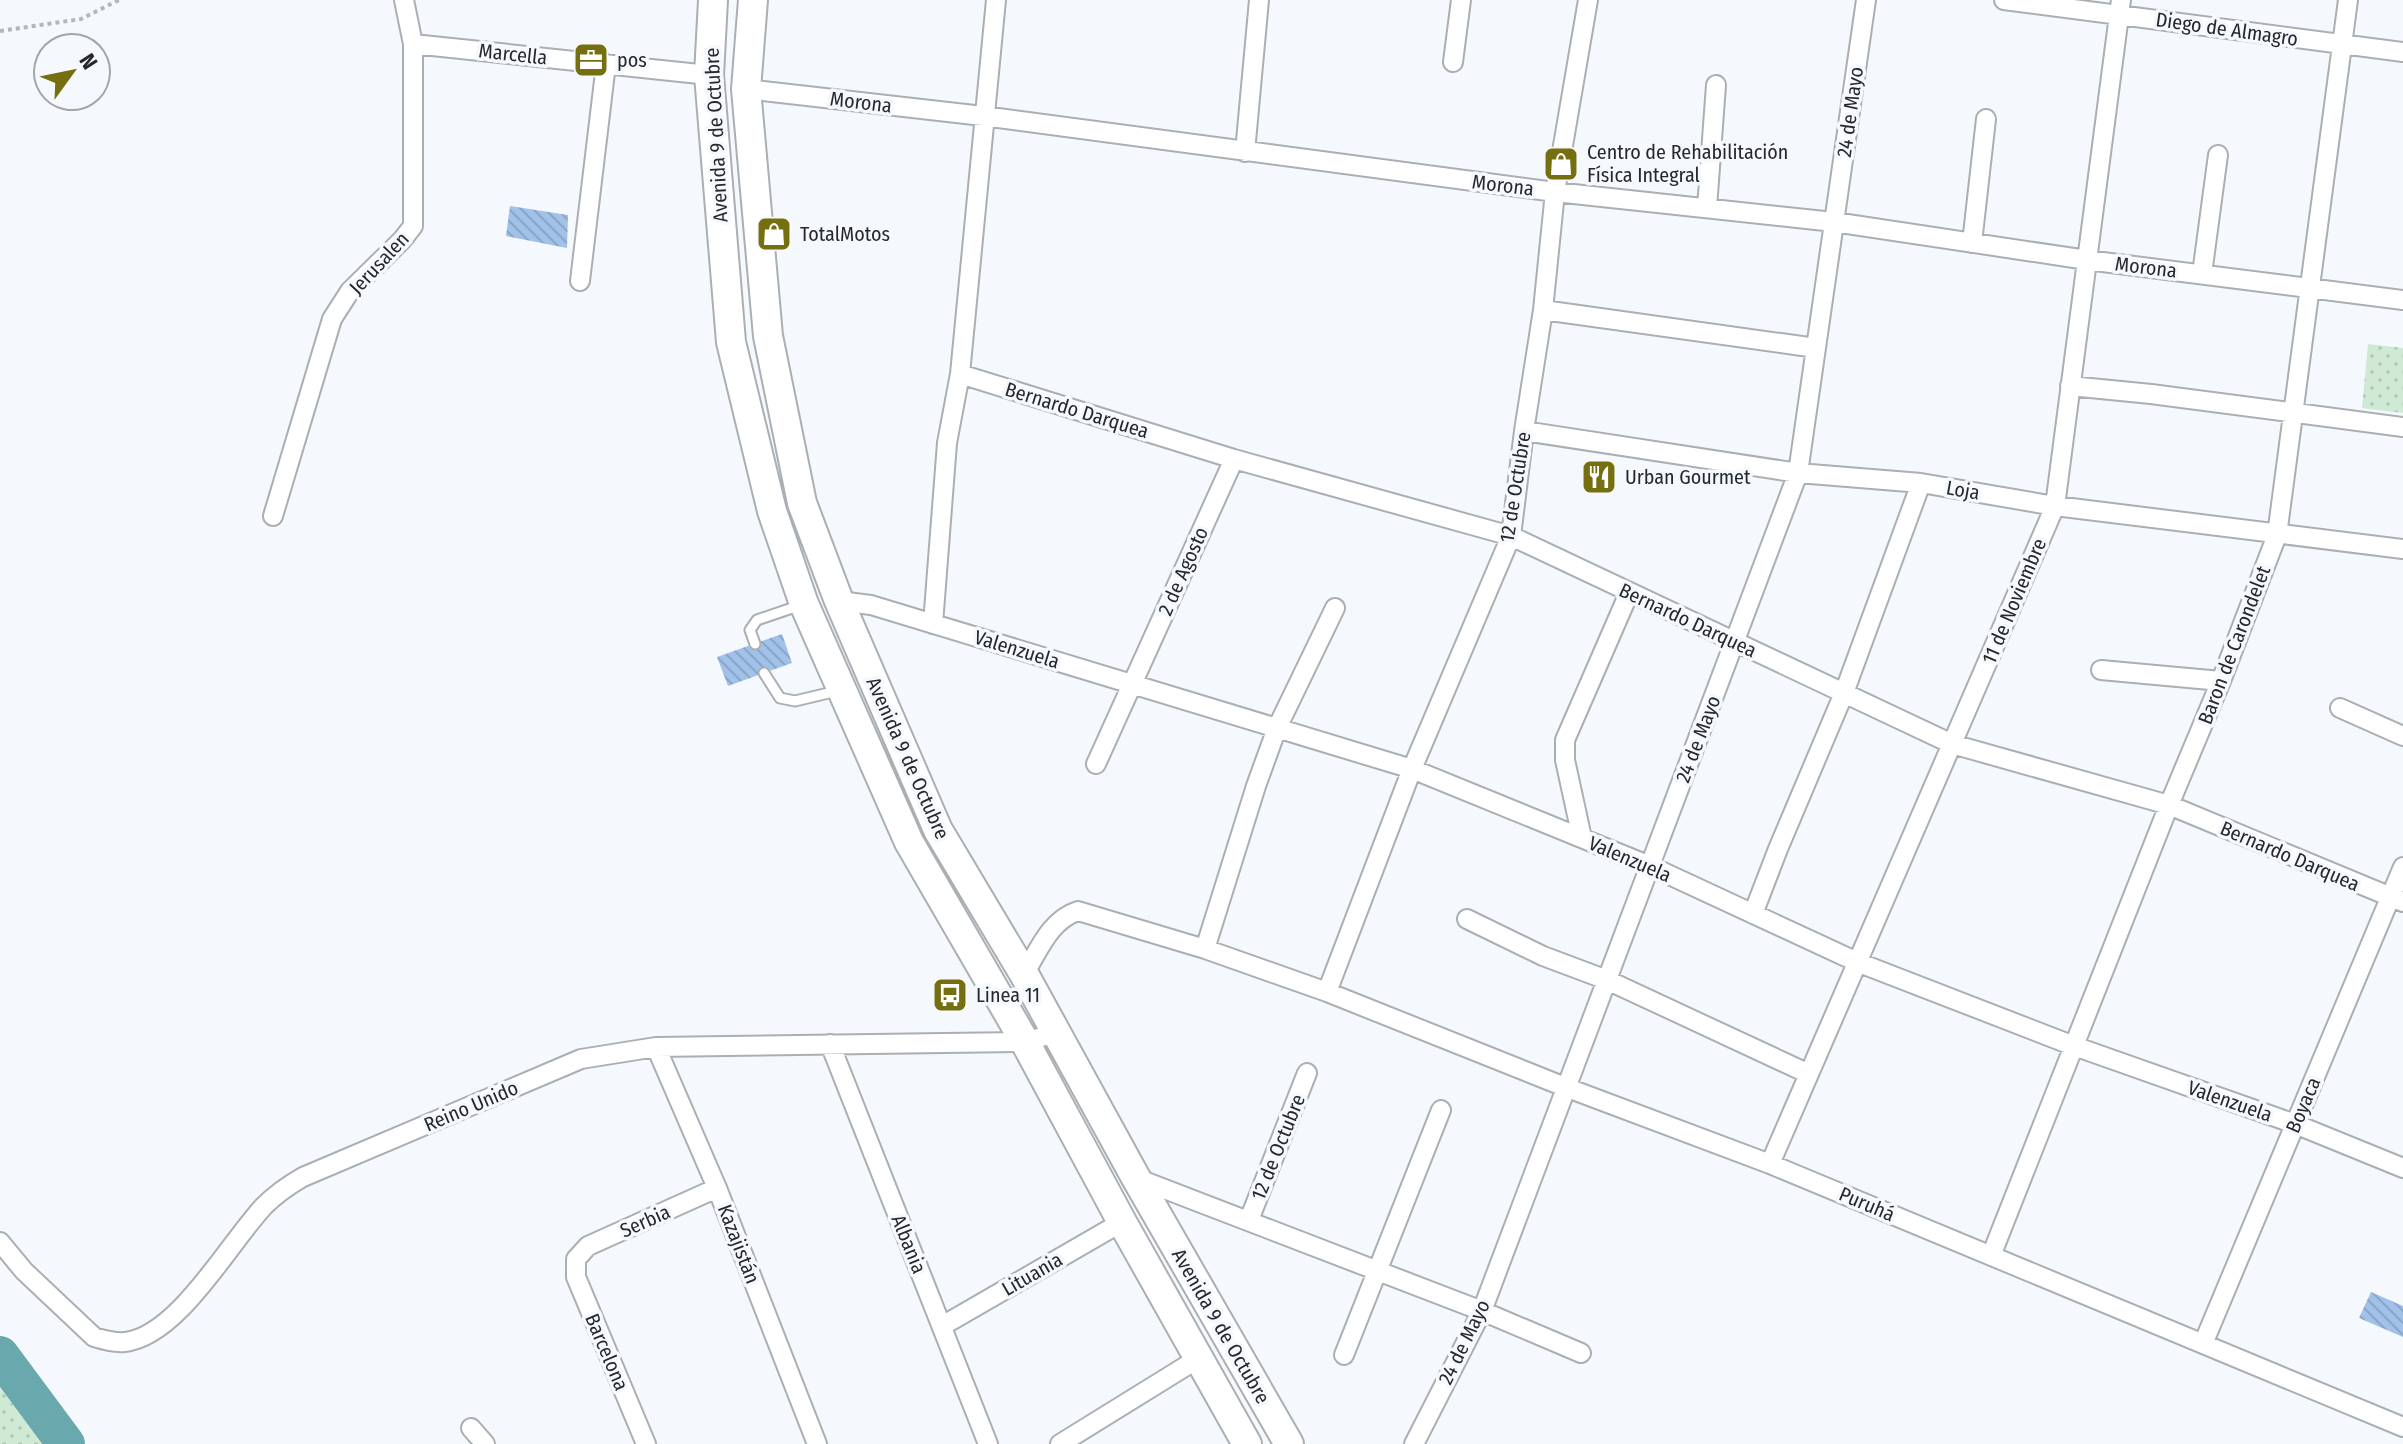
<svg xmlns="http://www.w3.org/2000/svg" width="2403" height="1444" font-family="'Fira Sans Condensed',sans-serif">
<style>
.park{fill:url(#park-dots)}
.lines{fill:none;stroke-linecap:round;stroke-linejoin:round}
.river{stroke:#69a8ac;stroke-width:38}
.building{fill:url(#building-back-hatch)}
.lane-casing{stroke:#aaafb4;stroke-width:13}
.street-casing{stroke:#aaafb4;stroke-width:22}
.primary-casing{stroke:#aaafb4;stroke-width:32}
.path{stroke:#b3b6ba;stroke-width:4;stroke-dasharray:4 4;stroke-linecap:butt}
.lane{stroke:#fff;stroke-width:9}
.street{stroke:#fff;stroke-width:18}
.primary{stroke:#fff;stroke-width:28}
.labels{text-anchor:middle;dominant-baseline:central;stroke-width:7;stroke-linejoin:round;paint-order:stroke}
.street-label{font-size:20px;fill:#26282a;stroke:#f5f9fe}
.poi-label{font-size:20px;fill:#26282a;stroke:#f5f9fe;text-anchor:start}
</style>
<defs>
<pattern id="park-dots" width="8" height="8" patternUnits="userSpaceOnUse" patternTransform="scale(2)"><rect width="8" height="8" fill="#cee9d4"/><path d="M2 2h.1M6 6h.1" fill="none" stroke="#b1c8b6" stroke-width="1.8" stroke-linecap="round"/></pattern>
<pattern id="building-back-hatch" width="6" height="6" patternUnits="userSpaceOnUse" patternTransform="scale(2)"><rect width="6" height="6" fill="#a1c1e8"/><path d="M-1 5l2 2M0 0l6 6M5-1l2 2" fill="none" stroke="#8aa6c7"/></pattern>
</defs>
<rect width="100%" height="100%" fill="#f5f9fe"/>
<path class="park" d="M 2368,344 L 2403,348 L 2403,413 L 2362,408 Z
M 0,1388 L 43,1444 L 0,1444 Z"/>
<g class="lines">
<path class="river" d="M 0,1355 L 66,1444"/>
</g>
<path class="building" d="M 510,206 L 568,215 L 567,248 L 506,236 Z
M 782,634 L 792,663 L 728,686 L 717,657 Z
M 2371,1292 L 2403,1306 L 2403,1337 L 2359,1318 Z"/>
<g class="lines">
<defs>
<path id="lane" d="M 755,644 L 750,630 L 757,620 L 801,605
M 764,673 L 780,698 L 795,701 L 837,691"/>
<path id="street" d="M 2004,0 L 2403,52
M 413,44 L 709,75
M 1453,62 L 1461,0
M 746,89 L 983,116 L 1555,192 L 1834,222 L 2087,260 L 2403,300
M 1245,152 L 1259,0
M 1707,208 L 1716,85
M 1972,243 L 1986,119
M 2202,274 L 2218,155
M 580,281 L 606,64
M 1543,310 L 1816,348
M 960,374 L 1234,459 L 1511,536 L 1952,744 L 2169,805 L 2403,902
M 2070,386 L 2151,394 L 2403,427
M 1524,431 L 1798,473 L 1921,483 L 2055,506 L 2403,549
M 273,516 L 332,319 L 350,291 L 402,240 L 413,226 L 413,44 L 404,0
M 839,601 L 871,605 L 1412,769 L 1650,866 L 1857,962 L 2074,1046 L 2295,1124 L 2403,1168
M 933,624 L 947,443 L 960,374 L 996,0
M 2101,670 L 2221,681
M 2340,708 L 2403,736
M 1096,764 L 1234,459
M 1582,838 L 1565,760 L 1565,740 L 1629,593
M 1753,914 L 1778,849 L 1844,693 L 1921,483
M 1467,919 L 1543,956 L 1607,980 L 1809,1074
M 1205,949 L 1256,786 L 1277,728 L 1335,608
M 1024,974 C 1039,950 1050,920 1078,911 L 1205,949 L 1327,992 L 1565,1087 L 1770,1164 L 2403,1427
M 1327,992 L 1412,769 L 1511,536 L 1524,431 L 1543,310 L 1555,192 L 1588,0
M 830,1044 L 988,1444
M 656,1047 L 717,1188 L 817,1444
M 1770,1164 L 2055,506 L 2121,0
M 1136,1178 L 1482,1311 L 1581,1353
M 1249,1220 L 1307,1073
M 0,1242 L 24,1271 L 94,1337 C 104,1340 114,1343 125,1342 C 178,1336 229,1243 264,1206 C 276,1194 289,1185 303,1177 L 581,1059 L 656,1047 L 1025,1042 L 1055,1033
M 1991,1256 L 2169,805 L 2221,681 L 2277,535 L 2348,0
M 942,1326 L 1122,1222
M 2203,1344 L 2403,867
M 1344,1355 L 1441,1110
M 471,1428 L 485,1444
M 646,1444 L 576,1277 L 576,1259 L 588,1246 L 717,1188
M 1060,1444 L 1199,1358
M 1414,1444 L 1482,1311 L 1798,473 L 1866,0"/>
<path id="primary" d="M 713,0 L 709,75 L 731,342 L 772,511 L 804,604 L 909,842 L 1025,1042 L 1122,1222 L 1247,1444
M 753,0 L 746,89 L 768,336 L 802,503 L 839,601 L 938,830 L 1024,974 L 1136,1178 L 1289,1444"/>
</defs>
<use href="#lane" class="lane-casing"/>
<use href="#street" class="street-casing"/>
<use href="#primary" class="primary-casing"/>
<path class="path" d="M 0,31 L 81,19 L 119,0"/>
<use href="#lane" class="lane"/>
<use href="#street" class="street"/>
<use href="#primary" class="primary"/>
</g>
<defs>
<symbol id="office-square" viewBox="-11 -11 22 22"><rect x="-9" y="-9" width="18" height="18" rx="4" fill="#766f10" stroke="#f5f9fe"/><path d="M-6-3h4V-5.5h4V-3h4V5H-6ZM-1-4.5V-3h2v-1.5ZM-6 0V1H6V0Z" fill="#fff"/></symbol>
<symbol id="shop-square" viewBox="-11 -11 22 22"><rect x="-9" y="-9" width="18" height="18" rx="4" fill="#766f10" stroke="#f5f9fe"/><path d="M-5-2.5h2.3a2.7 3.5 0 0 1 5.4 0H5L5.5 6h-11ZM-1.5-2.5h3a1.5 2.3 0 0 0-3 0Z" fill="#fff"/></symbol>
<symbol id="restaurant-square" viewBox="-11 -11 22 22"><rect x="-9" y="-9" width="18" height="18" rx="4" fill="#766f10" stroke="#f5f9fe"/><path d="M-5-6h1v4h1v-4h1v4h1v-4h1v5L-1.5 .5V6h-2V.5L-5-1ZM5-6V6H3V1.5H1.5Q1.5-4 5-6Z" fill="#fff"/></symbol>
<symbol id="bus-square" viewBox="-11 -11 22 22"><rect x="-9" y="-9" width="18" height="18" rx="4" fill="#766f10" stroke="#f5f9fe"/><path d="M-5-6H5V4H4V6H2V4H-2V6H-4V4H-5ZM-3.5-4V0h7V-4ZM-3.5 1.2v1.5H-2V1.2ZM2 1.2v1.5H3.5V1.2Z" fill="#fff"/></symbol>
</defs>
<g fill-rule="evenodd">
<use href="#office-square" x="571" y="40" width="40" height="40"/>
<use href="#shop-square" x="1541" y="144" width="40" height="40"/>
<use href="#shop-square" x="754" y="214" width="40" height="40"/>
<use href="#restaurant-square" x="1579" y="457" width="40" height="40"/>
<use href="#bus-square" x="930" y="975" width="40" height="40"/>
</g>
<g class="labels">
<g class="street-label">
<text transform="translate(2227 29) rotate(8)">Diego de Almagro</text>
<text transform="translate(513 54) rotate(6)">Marcella</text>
<text transform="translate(861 102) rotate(7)">Morona</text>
<text transform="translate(1850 112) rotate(-82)">24 de Mayo</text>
<text transform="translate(716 135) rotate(-93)">Avenida 9 de Octubre</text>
<text transform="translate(1503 185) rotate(7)">Morona</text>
<text transform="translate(379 263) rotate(-47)">Jerusalen</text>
<text transform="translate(2146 267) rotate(7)">Morona</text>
<text transform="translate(1077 410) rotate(17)">Bernardo Darquea</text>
<text transform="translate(1515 487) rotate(-81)">12 de Octubre</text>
<text transform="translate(1963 490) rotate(10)">Loja</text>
<text transform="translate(1183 571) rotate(-66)">2 de Agosto</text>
<text transform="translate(2014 601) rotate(-67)">11 de Noviembre</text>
<text transform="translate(1688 620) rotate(25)">Bernardo Darquea</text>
<text transform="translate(2234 645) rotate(-69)">Baron de Carondelet</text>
<text transform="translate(1017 649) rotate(17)">Valenzuela</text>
<text transform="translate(1698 739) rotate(-69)">24 de Mayo</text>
<text transform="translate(908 758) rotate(66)">Avenida 9 de Octubre</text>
<text transform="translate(2290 856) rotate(23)">Bernardo Darquea</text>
<text transform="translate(1630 859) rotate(23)">Valenzuela</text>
<text transform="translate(2230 1101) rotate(19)">Valenzuela</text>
<text transform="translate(2303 1105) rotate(-67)">Boyaca</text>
<text transform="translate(471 1106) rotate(-23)">Reino Unido</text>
<text transform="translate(1278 1147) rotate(-68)">12 de Octubre</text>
<text transform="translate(1867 1204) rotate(23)">Puruhá</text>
<text transform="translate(645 1221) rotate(-24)">Serbia</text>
<text transform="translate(739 1244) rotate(69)">Kazajistán</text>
<text transform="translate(909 1244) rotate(68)">Albania</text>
<text transform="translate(1032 1274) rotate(-30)">Lituania</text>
<text transform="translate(1221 1326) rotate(60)">Avenida 9 de Octubre</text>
<text transform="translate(1464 1342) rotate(-64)">24 de Mayo</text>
<text transform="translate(607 1352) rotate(67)">Barcelona</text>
</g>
<g class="poi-label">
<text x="617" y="60">pos</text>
<text x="1587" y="152">Centro de Rehabilitación<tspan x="1587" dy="23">Física Integral</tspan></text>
<text x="800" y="234">TotalMotos</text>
<text x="1625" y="477">Urban Gourmet</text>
<text x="976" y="995">Linea 11</text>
</g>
</g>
<g transform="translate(72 72) rotate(57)"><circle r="38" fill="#f5f9fe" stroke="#a2a5a9" stroke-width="2"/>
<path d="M0-6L14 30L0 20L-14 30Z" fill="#766f10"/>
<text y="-12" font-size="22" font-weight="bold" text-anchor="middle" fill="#26282a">N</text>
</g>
</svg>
